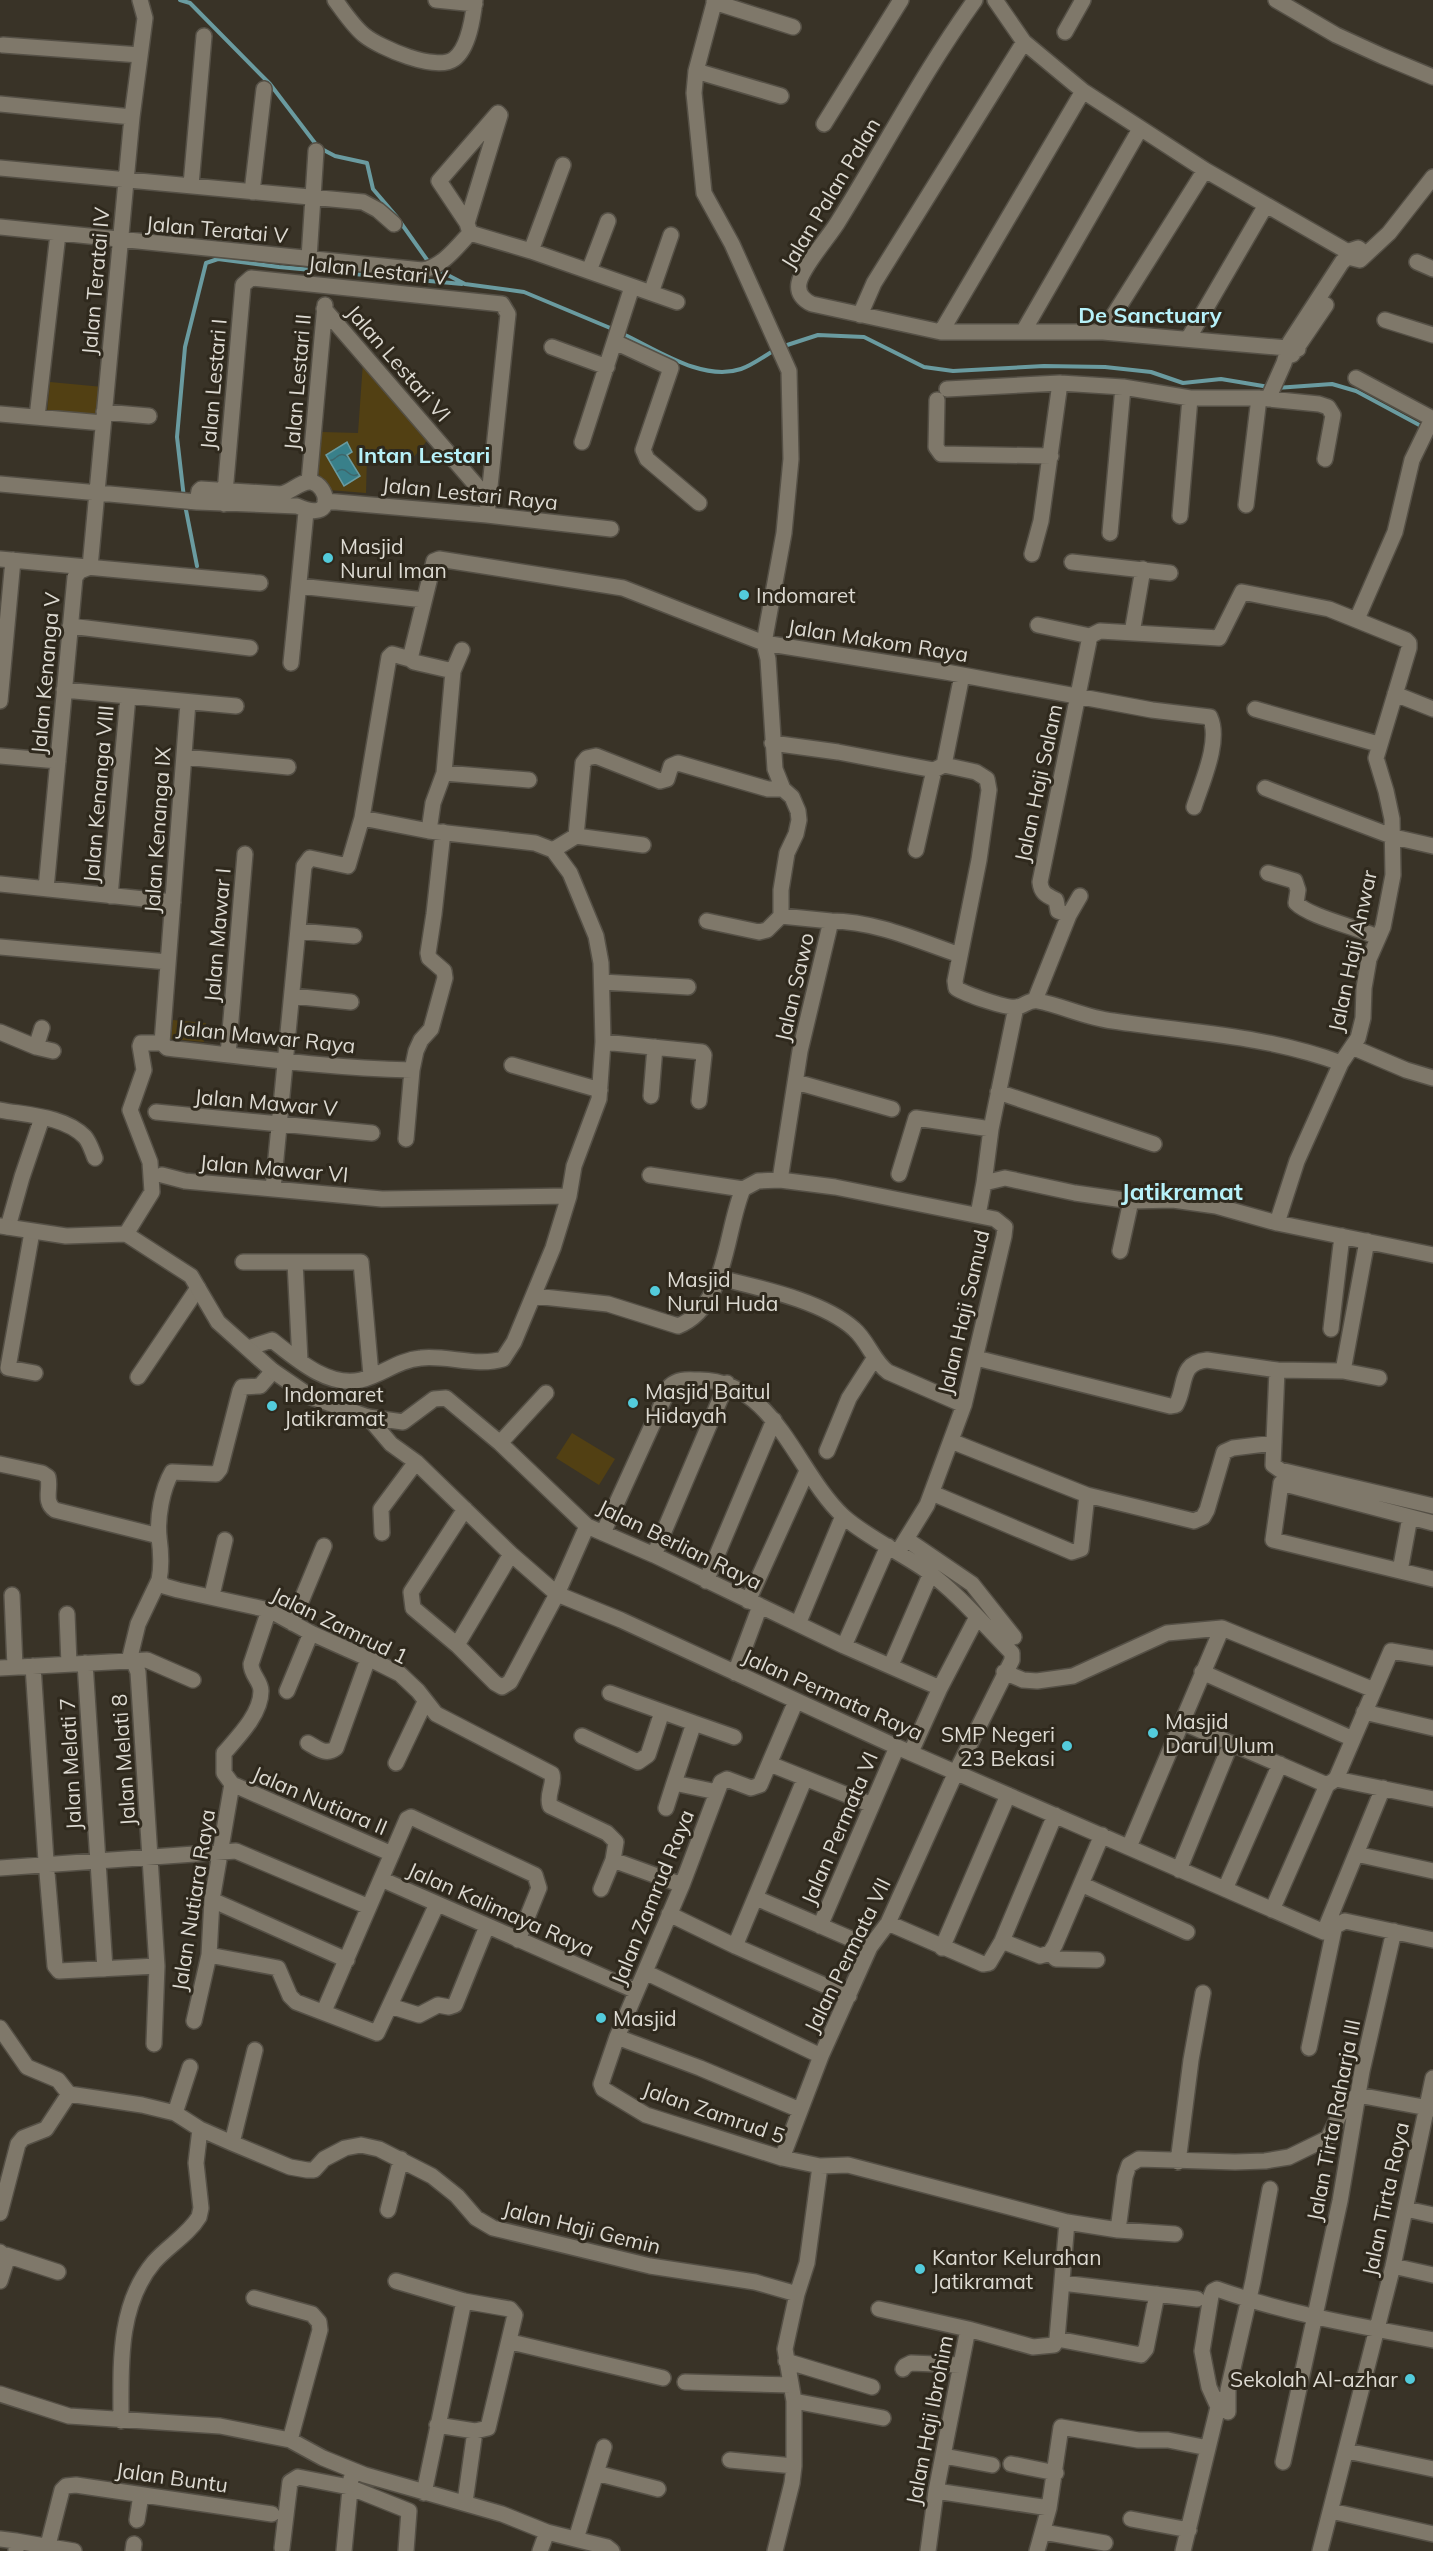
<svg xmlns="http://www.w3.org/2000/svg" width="1433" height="2551" font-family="Mulish,sans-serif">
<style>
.pitch{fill:#524013}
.water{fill:url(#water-waves);stroke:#6a9ba0;stroke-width:1.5}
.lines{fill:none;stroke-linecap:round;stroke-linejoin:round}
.stream{stroke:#6a9ba0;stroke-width:4}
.minor-casing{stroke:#555046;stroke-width:18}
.tertiary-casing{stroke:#555046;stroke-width:18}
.minor{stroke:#7f786a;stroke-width:15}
.tertiary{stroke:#7f786a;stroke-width:15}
.poi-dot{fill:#53cbdb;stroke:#2f291d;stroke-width:2}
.labels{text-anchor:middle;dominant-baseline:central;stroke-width:6;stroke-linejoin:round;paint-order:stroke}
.street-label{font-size:21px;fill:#dddad2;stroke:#2f291d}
.poi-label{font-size:21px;fill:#dddad2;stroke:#2f291d;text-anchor:start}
.neighbourhood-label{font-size:22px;font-weight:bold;fill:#b6f1f9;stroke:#2f291d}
.quarter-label{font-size:24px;font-weight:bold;fill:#b6f1f9;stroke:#2f291d}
</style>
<defs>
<pattern id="water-waves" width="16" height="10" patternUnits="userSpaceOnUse" patternTransform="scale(1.5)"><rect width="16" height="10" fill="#39808a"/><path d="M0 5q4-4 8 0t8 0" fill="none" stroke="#3d676c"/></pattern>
</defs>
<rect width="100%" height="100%" fill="#393327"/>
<path class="pitch" d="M 363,362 L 430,437 L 409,463 L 367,454 L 366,493 L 329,490 L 318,473 L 322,432 L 358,433 Z
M 50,382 L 103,387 L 101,419 L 47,413 Z
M 173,1020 L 206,1023 L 204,1042 L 171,1039 Z
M 572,1433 L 615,1459 L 599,1485 L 556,1458 Z"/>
<path class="water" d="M 347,442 L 352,452 L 347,455 L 360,476 L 344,486 L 326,455 Z"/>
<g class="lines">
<path class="stream" d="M 180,0 L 190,3 L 270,84 L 318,147 L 335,156 L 367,163 L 373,189 L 396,216 L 430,264
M 436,269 L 465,284 L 524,292 L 615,330
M 621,333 C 656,349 702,382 741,369 C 753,365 764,356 775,350
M 781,347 L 818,335 L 864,337 L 924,367 L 953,371 L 1044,366 L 1105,367 L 1151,372 L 1183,383 L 1221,379 L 1269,387
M 1276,388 L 1332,384 L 1356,391 L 1423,427
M 184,498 L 177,437 L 185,347 L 206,263 L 218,259 L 279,267 L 462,284
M 185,505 L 197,566"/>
<defs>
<path id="minor" d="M 335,0 C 344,12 353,26 364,35 C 380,48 436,72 454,59 C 469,48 473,17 475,0
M 436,0 L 475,4
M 715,0 L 696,71 L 694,93 L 704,193 L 732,244 L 789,371 L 791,459 L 784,533 L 764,643 L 768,659 L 775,769 L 783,789 L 792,797 L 798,811 L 799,820 L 796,834 L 787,853 L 781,890 L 781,916 L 831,921 L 800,1051 L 780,1180
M 975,0 C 924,71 884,148 838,222 C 829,237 802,267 799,283 C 797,293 803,300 812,304 L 941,332 L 1103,332 L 1298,349
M 995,0 L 1024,42 L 1083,91 L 1205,170 L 1350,253
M 1276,0 L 1336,35 L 1382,56 L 1433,77
M 714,2 L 793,27
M 1065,32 L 1083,0
M 3,45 L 140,55
M 696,71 L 781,96
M 0,104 L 132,117
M 824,124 L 901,0
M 0,168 L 363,202 L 378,210 L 394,224
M 191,185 L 204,36
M 252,192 L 264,89
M 467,223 L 500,115 L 498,113
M 0,227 L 422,270 C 441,268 457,247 470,233
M 470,233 L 531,251 L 677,302
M 470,233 L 467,223 L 439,181 L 498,113
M 531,251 L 563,165
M 1362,256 L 1362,251 L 1358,248 L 1352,250 L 1350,253 L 1352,258 L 1360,260 L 1389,233 L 1433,177
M 309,258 L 316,151
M 1417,262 L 1433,269
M 589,271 L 608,221
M 651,293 L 671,235
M 324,309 L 488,499
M 860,315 L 874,283 L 1024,42
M 1385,320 L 1433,335
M 941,332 L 1083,91
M 1023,332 L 1140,129
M 1103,332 L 1205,170
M 1188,339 L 1266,205
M 615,342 L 671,368 L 643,450 L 647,459 L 699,503
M 552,347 L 607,367
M 1292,355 L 1326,305
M 1356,378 L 1433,419
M 947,389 L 1060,383 L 1123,387 L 1190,398 L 1259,398 L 1319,404 L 1328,407 L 1333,415 L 1325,459
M 1268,399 L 1284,363 L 1290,342 L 1342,262 L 1350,255
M 937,400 L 936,447 L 941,454 L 1051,456
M 104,412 L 149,416
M 0,414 L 103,423
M 37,417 L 58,234
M 582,442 L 632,287
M 309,482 L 325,305
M 0,484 L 197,502 L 297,506 C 337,524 328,484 311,482 C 300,481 292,492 281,494 L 201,489 L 199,491 L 197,502
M 325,501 L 487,515 L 611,529
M 224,504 L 243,285 L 251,278 L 502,304 L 508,314 L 487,515
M 1246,505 L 1259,398
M 1180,516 L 1190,398
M 1110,533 L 1123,387
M 1032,554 L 1041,521 L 1060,383
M 0,559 L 260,583
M 1072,562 L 1170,573
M 90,567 L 132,117 L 145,18 L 140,0
M 299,586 L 424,600
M 1357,619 L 1395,532 L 1412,460 L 1432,419
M 1038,625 L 1090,636
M 70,626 L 250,648
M 1132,633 L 1143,569
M 291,663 L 306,512
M 453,671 L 462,650
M 64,690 L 236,706
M 1395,694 L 1433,709
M 0,701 L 13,560
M 1255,709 L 1378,744
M 772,743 L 838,752 L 934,770 L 944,765
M 0,756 L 58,761
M 184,757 L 288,767
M 944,765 L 976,772 L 987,779 L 989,790 L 979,860 L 955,981 L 956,988 C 965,994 1007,1009 1017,1007 C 1025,1006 1029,999 1038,1001 C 1063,1006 1087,1018 1113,1021 C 1193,1033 1264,1035 1341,1063
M 944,765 L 962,675
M 444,773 L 529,780
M 1265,788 L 1394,837 L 1433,846
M 429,831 L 433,803 L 444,773 L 453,671 L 414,662 L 410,659 L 434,561 L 439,559 L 623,588 L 764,643 L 946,672 L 1152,710 L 1210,717 C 1221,741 1202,782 1194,807
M 576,836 L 643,845
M 553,850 L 576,836 L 583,763 L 587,758 L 596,756 L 660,781 L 667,779 L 671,766 L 678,763 L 768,789 L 783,789
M 916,850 L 934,770
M 1268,873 L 1295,881 L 1298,890 L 1296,903 C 1310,917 1357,927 1377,937
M 0,884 L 173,902
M 46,889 L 75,577 L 80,571 L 90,567
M 110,896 L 128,696
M 1069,915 L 1080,896
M 707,921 L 759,932 L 767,930 L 781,916
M 831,921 C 875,921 919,941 960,955
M 298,931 L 354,936
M 0,947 L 168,962
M 602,982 L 688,987
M 292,996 L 351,1002
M 1035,1000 L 1069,915 L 1058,911 L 1056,900 C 1046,895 1041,893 1040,882 L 1090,636 L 1100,631 L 1219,638 L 1242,592 L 1329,609 L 1406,640 L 1409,643 L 1409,648 L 1376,758 L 1386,791 L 1392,819 L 1393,875 L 1383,927 L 1369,959 L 1364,988 L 1363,1018 L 1358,1038 L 1341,1063 L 1297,1161 L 1277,1223
M 0,1032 L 36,1047 L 53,1051
M 603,1042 L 702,1052 L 704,1055 L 699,1101
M 162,1043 L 188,702
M 162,1043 L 167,1048 C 248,1057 330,1068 412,1070
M 36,1047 L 42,1028
M 1352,1047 L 1406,1070 L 1433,1078
M 228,1055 L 245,854
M 512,1065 L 600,1090
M 796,1082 L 892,1109
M 998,1092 L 1154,1144
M 651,1096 L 655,1047
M 0,1110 C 26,1115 65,1116 85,1137 C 90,1143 92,1151 95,1158
M 156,1112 L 372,1133
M 406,1139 L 412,1070 L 416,1051 L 421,1040 L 431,1029 L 445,978 L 444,971 L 429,958 L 428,953 L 434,914 L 443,832
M 899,1174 L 916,1118 L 991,1129
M 162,1175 L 185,1181 L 382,1199 L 569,1196
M 650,1175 L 743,1189
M 984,1183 L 991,1129 L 1016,1007
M 273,1189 L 304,866 L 310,858 L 348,866 L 362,818 L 389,657 L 392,654 L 410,659
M 978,1215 L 984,1183 L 1005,1178 L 1075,1193 L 1131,1201 L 1173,1200 L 1216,1206 L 1277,1223 L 1433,1255
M 8,1227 L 22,1177 L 42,1118
M 32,1232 L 8,1368 L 35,1373
M 126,1234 L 152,1192 L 150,1162 L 130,1110 L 144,1070 L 140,1046 L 141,1043 L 162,1043
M 1120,1251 L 1131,1201
M 243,1262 L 361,1262 L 371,1375
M 295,1262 L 300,1361
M 720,1278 C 760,1288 823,1301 854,1329 C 868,1341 873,1361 888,1372 L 964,1405
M 534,1296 L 608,1304 L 678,1326 C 727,1307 725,1231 743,1189 L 758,1181 L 780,1180 L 835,1187 L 995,1219 L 1005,1227 L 1004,1236 L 964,1405 L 927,1505 L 898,1552
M 1331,1329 L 1342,1236
M 248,1348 L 272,1340 C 295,1358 328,1388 361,1380 C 382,1375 398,1360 421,1358 C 447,1355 477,1367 503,1359 L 514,1342 L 553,1248 L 569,1196 L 574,1166 L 599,1099 L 603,1042 L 601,963 L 596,936 L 570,873 L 553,850 L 535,843 L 429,831 L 362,818
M 976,1358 L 1170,1406 L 1176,1405 C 1187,1386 1178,1363 1207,1360 L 1277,1370 L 1273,1465 L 1280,1470 L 1433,1506
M 1277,1370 L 1343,1371 L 1379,1378
M 273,1371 L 260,1386 L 242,1387 L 240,1391 L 220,1469 L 216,1474 L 172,1472 C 162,1489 157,1518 159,1537 C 161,1552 162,1566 159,1580 L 164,1586 L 178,1590 L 269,1610 L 311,1633 L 376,1662 L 400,1674 L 418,1691 L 436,1714 L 552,1774 C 555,1784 546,1794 550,1806 L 607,1833 L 616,1842 L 613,1860 L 601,1889
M 1343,1371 L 1367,1241
M 138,1377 L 198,1288
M 368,1417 L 391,1444 L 416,1462 L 511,1554 L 557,1594 L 621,1620 L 897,1747 L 1324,1932 L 1345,1921 L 1433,1940
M 368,1417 L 403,1422 L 434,1399 L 446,1398 L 500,1443 L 587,1526 L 654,1555 L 844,1646 L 940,1688
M 951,1441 L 1087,1495 L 1194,1521 L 1203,1517 L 1207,1510 L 1224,1452 L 1233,1448 L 1274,1443
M 500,1443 L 546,1393
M 827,1451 L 849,1398 L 874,1359
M 0,1464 L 42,1473 L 48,1477 C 51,1489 43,1502 55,1510 L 159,1536
M 932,1493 L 1072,1552 L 1081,1549 L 1087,1495
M 465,1509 L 411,1592 L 413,1608 L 457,1645 L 495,1683 L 502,1687 L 510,1682 L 557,1594 L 587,1526
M 1433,1523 L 1281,1483 L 1273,1540 L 1433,1579
M 382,1533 L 381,1509 L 416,1462
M 603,1533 L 670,1386 C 679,1378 689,1380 700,1380 C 775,1381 796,1472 843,1516 C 866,1537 902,1553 927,1571 C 960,1595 984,1625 1012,1653 L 1012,1660 L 956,1772 L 888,1923 L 870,1947 L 821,2056 L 782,2158
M 906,1539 L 972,1584 L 1014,1637
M 654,1555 L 727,1383
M 1400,1571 L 1410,1517
M 706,1581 L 774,1420
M 12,1595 L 15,1667
M 212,1595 L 225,1540
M 748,1601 L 807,1471
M 67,1614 L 69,1664
M 292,1623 L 324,1546
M 798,1624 L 843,1516
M 457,1645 L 511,1554
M 844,1646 L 888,1546
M 129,1661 L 138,1624 L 159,1580
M 85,1663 L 105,1969
M 891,1665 L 931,1573
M 33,1666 L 46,1861 L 55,1966 L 59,1971 L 157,1966 L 138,1672 L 133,1660
M 0,1668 L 147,1660 L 193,1680
M 1004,1672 L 1023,1680 L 1037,1681 L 1073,1676 L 1167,1633 L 1222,1628 L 1374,1690
M 1202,1672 L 1353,1739
M 735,1673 L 760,1606
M 287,1691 L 311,1633
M 610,1693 L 694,1723 L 674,1783 L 717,1792
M 796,1701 L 760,1785 L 751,1788 L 727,1779 L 721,1782 L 682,1885 L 617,2037 L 601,2084 L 603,2089 L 646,2115 L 782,2158 L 820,2166 L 848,2165 L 1067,2222 L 1118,2230 L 1125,2177 L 1129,2165 L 1139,2159 L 1235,2162 L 1265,2161 L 1289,2157 L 1328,2138 L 1344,2106 L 1358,2095 L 1433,2109
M 1364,1712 L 1433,1728
M 694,1723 L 734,1737
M 1184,1723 L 1327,1785 L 1336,1779 L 1433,1799
M 582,1736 L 638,1762 L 648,1755 L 662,1712
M 308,1743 C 317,1748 326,1756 336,1748 L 368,1659
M 911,1752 L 940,1688 L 977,1617
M 396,1763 L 425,1702
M 770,1764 L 872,1805
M 1336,1779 L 1391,1651 L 1433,1658
M 232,1784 L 224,1773 L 224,1753 C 238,1737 261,1714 261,1691 C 261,1681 251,1675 251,1664 L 269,1610
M 232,1784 L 392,1854
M 666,1808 L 674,1783
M 1129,1847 L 1222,1628
M 1356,1854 L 1433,1871
M 613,1860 L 682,1885
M 0,1868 L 236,1851 L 369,1907
M 1179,1870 L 1231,1743
M 381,1879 L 636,1991
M 1081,1884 L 1187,1932
M 1225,1889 L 1280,1764
M 756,1898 L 870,1947
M 212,1900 L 347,1960
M 1272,1910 L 1327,1785
M 669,1914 L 735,1946 L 849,1996
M 888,1923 L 983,1964 L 989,1963 L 1002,1941 L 1055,1815
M 820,1926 L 897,1747
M 1324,1932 L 1383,1788
M 1002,1941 L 1040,1956 L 1050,1953 L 1055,1945 L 1102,1835
M 735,1946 L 805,1778
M 942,1948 L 1008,1795
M 1050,1953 L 1056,1959 L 1097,1960
M 209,1955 L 278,1968 L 290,1996 L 296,2002 L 377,2033 L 437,1904
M 645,1972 L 821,2056
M 390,2006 L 419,2015 L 438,2005 L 449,2007 L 455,2005 L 487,1926
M 324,2011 L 407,1819 L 411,1817 L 535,1875 L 539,1888 L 518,1940
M 194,2021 L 209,1955 L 212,1900 L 232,1784
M 0,2028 L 27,2067 L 58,2080 L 69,2094 L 142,2105 L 175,2113 L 200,2129 L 232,2143 L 290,2167 L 307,2170 L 314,2170 L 324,2159 L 345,2148 L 361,2145 L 379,2149 L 432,2176 L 457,2196 L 476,2218 L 493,2228 L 650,2266 L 755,2282 L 797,2294
M 617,2037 L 700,2068 L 800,2110
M 154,2044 L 157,1966
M 1309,2048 L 1335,1925
M 175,2113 L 190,2067
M 232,2143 L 255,2050
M 1178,2162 L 1191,2060 L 1203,1993
M 1406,2209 L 1433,2215
M 388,2210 L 401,2159
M 0,2213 L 18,2144 L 23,2138 L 46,2129 L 69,2094
M 1118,2230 L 1175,2234
M 0,2252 L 7,2259 L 0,2281
M 6,2255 L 58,2272
M 1393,2266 L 1433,2275
M 396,2281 L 464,2301 L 510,2309 L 515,2315 L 488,2428 L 475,2431 L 437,2425
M 1062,2283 L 1197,2299
M 254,2298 L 312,2314 L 319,2322 L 320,2330 L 290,2440
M 879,2309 L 968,2329
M 1057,2339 L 1141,2355 L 1146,2349 L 1157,2294
M 511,2342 L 663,2378
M 786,2361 L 872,2387
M 903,2369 L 905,2366 L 911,2363 L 960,2365
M 685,2382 L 791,2385
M 0,2394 L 69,2416 L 220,2426 L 290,2440 L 323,2458 L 365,2475 L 502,2514 L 547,2532 L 607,2547 L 612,2551
M 794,2401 L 883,2418
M 1218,2407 L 1209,2387 L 1202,2351 L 1211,2296 L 1213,2291 L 1217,2289 C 1287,2314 1360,2326 1433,2340
M 1228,2412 L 1228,2390 L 1253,2281 L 1270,2189
M 121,2421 C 121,2367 117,2306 154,2262 C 168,2246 188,2235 199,2217 L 201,2208 L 196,2163 L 200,2129
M 1347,2451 L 1433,2469
M 944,2456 L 992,2465
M 730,2460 L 794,2466
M 1283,2462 L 1340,2201 L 1362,2071 L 1394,1931
M 1011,2464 L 1056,2473
M 596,2473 L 658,2489
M 936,2491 L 1049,2508
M 424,2493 L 464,2301
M 465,2502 L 475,2431
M 1331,2511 L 1433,2534
M 1131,2519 L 1189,2530
M 137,2520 L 141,2495
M 1043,2532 L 1105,2543
M 0,2539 L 16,2541
M 576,2539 L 604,2447
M 48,2545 L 62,2490 L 66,2486 L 76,2485 L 272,2514
M 282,2548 L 290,2482 L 298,2477 L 349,2487 L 409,2511 L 406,2551
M 16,2551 L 16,2541 L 74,2551
M 133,2551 L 134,2544
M 344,2551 L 351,2479
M 540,2551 L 547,2532
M 775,2551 L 792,2483 L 794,2466 L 794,2401 L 785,2349 L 797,2294 L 807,2263 L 820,2166
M 928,2551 L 936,2491 L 968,2329 L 1033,2347 L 1054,2345 L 1057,2339 L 1067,2222
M 1037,2551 L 1049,2508 L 1061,2427 L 1138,2440 L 1168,2440 L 1208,2448
M 1183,2551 L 1218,2407 L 1224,2398
M 1320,2551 L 1393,2266 L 1433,2078"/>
<path id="tertiary" d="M 0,1226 L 66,1236 L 126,1234 L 191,1276 L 218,1322 L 273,1371 L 311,1397 L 368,1417"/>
</defs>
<use href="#minor" class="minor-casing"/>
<use href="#tertiary" class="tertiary-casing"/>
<use href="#minor" class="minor"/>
<use href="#tertiary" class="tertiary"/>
</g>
<g class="poi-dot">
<circle cx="328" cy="558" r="6"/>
<circle cx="744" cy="595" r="6"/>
<circle cx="655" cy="1291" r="6"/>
<circle cx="633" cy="1403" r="6"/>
<circle cx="272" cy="1406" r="6"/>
<circle cx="1153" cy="1733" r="6"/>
<circle cx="1067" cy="1746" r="6"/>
<circle cx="601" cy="2018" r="6"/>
<circle cx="920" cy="2269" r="6"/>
<circle cx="1410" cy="2379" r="6"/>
</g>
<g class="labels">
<g class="street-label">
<text transform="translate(830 193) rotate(-59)">Jalan Palan Palan</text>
<text transform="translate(217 229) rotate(5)">Jalan Teratai V</text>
<text transform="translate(378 270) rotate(6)">Jalan Lestari V</text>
<text transform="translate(95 281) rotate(-85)">Jalan Teratai IV</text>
<text transform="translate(399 363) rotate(49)">Jalan Lestari VI</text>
<text transform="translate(297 382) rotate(-85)">Jalan Lestari II</text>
<text transform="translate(213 384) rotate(-85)">Jalan Lestari I</text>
<text transform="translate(470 493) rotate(6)">Jalan Lestari Raya</text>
<text transform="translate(878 640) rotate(9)">Jalan Makom Raya</text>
<text transform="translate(45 673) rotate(-85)">Jalan Kenanga V</text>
<text transform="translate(1038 783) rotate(-78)">Jalan Haji Salam</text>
<text transform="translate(98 794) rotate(-85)">Jalan Kenanga VIII</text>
<text transform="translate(157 830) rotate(-86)">Jalan Kenanga IX</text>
<text transform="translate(217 935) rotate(-85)">Jalan Mawar I</text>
<text transform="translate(1352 951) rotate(-78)">Jalan Haji Anwar</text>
<text transform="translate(794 987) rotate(-77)">Jalan Sawo</text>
<text transform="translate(266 1036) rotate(6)">Jalan Mawar Raya</text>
<text transform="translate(266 1102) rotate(5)">Jalan Mawar V</text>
<text transform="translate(274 1168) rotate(5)">Jalan Mawar VI</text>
<text transform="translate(963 1312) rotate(-77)">Jalan Haji Samud</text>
<text transform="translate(680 1544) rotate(26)">Jalan Berlian Raya</text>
<text transform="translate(340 1625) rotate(26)">Jalan Zamrud 1</text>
<text transform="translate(833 1694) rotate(24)">Jalan Permata Raya</text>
<text transform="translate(123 1760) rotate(-94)">Jalan Melati 8</text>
<text transform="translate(70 1764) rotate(-93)">Jalan Melati 7</text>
<text transform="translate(320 1800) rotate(23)">Jalan Nutiara II</text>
<text transform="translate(839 1828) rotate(-67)">Jalan Permata VI</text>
<text transform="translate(652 1897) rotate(-68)">Jalan Zamrud Raya</text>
<text transform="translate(193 1900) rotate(-81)">Jalan Nutiara Raya</text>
<text transform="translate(501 1909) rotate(24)">Jalan Kalimaya Raya</text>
<text transform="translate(847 1955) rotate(-64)">Jalan Permata VII</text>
<text transform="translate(714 2112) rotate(19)">Jalan Zamrud 5</text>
<text transform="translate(1333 2120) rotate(-79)">Jalan Tirta Raharja III</text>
<text transform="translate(1385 2199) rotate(-78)">Jalan Tirta Raya</text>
<text transform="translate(582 2227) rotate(14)">Jalan Haji Gemin</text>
<text transform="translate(929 2420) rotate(-79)">Jalan Haji Ibrohim</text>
<text transform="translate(172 2477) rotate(8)">Jalan Buntu</text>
</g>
<g class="poi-label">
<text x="340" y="546">Masjid<tspan x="340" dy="24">Nurul Iman</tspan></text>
<text x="756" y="595">Indomaret</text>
<text x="667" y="1279">Masjid<tspan x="667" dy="24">Nurul Huda</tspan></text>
<text x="645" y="1391">Masjid Baitul<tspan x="645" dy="24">Hidayah</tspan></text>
<text x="284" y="1394">Indomaret<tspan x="284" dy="24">Jatikramat</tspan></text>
<text x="1165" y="1721">Masjid<tspan x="1165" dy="24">Darul Ulum</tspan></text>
<text x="1055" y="1734" text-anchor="end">SMP Negeri<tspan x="1055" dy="24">23 Bekasi</tspan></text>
<text x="613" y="2018">Masjid</text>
<text x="932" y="2257">Kantor Kelurahan<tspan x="932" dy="24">Jatikramat</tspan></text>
<text x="1398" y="2379" text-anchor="end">Sekolah Al-azhar</text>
</g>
<g class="neighbourhood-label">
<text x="1150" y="315">De Sanctuary</text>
<text x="424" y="455">Intan Lestari</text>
</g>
<g class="quarter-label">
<text x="1182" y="1191">Jatikramat</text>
</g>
</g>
</svg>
